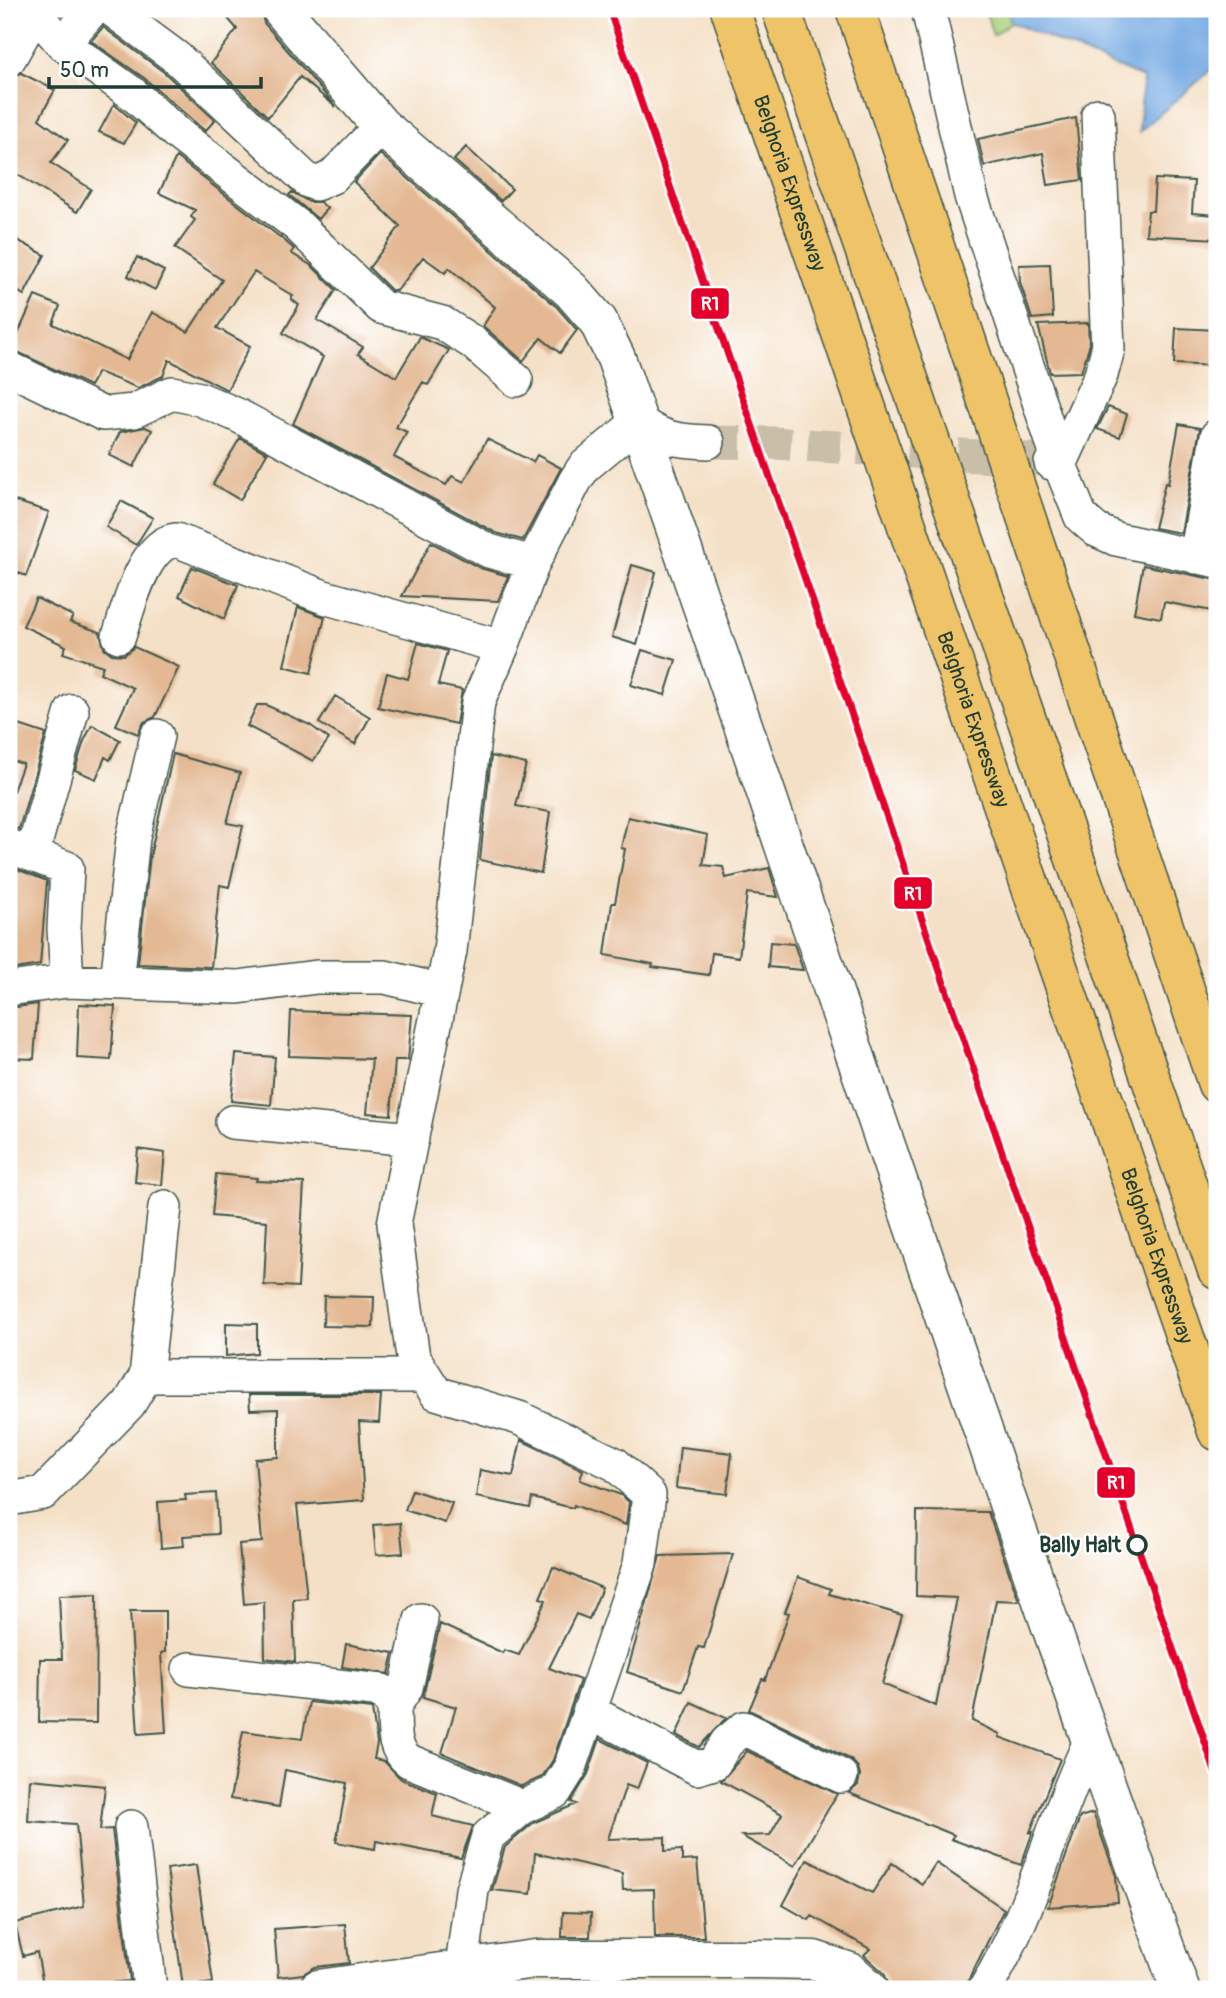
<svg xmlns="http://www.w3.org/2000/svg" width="1226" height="1998" font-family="Pangolin,sans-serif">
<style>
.green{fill:#abd17b;stroke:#658758;stroke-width:2}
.water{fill:#77aae3;stroke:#4b748c;stroke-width:2}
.building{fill:#e3b892}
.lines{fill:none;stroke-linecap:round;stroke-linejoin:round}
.minor-tunnel{stroke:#c9bfa9;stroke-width:33;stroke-dasharray:33 17;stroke-linecap:butt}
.minor-casing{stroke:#3f554a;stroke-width:36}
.tertiary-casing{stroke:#3f554a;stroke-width:41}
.primary-casing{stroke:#3f554a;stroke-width:41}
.motorway-casing{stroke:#3f554a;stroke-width:41}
.minor{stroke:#fff;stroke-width:33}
.tertiary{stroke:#fff;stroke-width:38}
.primary{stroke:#efc469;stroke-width:38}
.motorway{stroke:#efc469;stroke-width:38}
.rail-1-casing{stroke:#fff;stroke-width:12}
.rail-1{stroke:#e4002b;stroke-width:7}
.stop-dot{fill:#fff;stroke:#1f3d34;stroke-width:3.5}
.labels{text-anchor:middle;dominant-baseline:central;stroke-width:5;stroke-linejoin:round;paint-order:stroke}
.street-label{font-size:21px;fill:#1f3d34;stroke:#fff}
.stop-label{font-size:21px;font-weight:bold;fill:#1f3d34;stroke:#fff;text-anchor:end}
.line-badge{stroke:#fff;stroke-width:2.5}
.badge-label{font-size:19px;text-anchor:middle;font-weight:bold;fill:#fff}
</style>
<rect width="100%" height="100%" fill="#fff"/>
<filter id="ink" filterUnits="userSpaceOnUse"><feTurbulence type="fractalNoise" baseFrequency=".0143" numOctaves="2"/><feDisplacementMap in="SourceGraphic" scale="14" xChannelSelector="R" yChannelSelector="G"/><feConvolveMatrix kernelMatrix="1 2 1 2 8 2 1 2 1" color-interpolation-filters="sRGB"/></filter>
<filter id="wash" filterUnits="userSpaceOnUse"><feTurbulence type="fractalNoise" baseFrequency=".00686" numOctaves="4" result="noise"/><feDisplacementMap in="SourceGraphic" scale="28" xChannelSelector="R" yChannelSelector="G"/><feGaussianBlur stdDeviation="1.57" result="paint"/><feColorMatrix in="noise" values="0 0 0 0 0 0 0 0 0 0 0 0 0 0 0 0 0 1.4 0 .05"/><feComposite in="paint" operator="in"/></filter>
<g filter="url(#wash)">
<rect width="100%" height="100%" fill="#f4e0c6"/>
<path class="green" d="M 985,9 L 1007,9 L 1011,22 L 993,35 Z"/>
<path class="water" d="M 1007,9 L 1217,9 L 1217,65 L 1139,132 L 1143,78 L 1011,22 Z"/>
<g id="blocks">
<path class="building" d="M 220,9 L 260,9 L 264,23 L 336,107 L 300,77 L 268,117 L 211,63 L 237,29 Z
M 103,27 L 165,73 L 215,120 L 205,131 L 144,78 L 91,41 Z
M 21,73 L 55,90 L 39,119 L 68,140 L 51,163 L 91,189 L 77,212 L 9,169 L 9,84 L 12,78 Z
M 114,104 L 136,123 L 124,143 L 99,132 Z
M 1076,118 L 1082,180 L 1048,185 L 1043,153 L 984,166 L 978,139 Z
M 466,147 L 512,189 L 501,201 L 454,160 Z
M 380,154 L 556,306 L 577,330 L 560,353 L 541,338 L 523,361 L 483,326 L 495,307 L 449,268 L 445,273 L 423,257 L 397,291 L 391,290 L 369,268 L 400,226 L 354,182 Z
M 176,157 L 285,241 L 294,249 L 291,253 L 312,266 L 336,290 L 317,320 L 363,347 L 358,354 L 396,377 L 420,337 L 449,350 L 428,385 L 423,382 L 396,427 L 407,432 L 394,457 L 446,485 L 452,476 L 464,482 L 487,439 L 533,462 L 537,455 L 561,468 L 523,540 L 496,533 L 293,424 L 323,357 L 283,333 L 299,305 L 291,299 L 293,296 L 254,272 L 217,328 L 250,346 L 227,390 L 169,360 L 163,376 L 138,388 L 98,372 L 90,386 L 11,349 L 35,296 L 60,306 L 53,324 L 127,360 L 152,312 L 188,332 L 222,280 L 175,248 L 195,220 L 191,217 L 195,210 L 159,193 Z
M 1155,179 L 1194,181 L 1192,213 L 1217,215 L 1217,239 L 1146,235 L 1148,211 L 1153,211 Z
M 292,192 L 309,202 L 320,202 L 327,208 L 318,219 L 289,195 Z
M 17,240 L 45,255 L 24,295 L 9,286 L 9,255 Z
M 137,257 L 164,271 L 155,290 L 128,276 Z
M 1050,264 L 1053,317 L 1032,319 L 1020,282 L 1019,265 Z
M 1088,323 L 1089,347 L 1081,372 L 1050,373 L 1038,325 Z
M 1176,328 L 1217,330 L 1217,366 L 1174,364 Z
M 1108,407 L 1127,414 L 1120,437 L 1097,429 Z
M 1179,424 L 1200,428 L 1181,533 L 1154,528 L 1165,483 L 1168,484 Z
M 145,427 L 152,430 L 134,467 L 109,455 L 120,432 Z
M 240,438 L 267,453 L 240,500 L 213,484 Z
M 9,499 L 49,512 L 26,576 L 9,569 Z
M 121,501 L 153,518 L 136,545 L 106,527 Z
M 431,542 L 480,568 L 508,576 L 498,601 L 402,596 Z
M 632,565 L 656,572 L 637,645 L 612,637 Z
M 1143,565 L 1217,580 L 1217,612 L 1164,602 L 1161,618 L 1134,613 Z
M 192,567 L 238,585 L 224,619 L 179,596 Z
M 36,598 L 73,616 L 70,622 L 100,632 L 104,648 L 112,654 L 124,655 L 134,647 L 179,667 L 155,717 L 144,722 L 138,734 L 116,725 L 133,688 L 100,673 L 103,666 L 63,653 L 66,646 L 23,626 Z
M 298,607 L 325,617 L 311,673 L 284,666 Z
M 418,643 L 447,651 L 438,685 L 462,690 L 456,724 L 378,707 L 387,673 L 408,679 Z
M 642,650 L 676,660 L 665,695 L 631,685 Z
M 335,696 L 370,717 L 355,744 L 319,723 Z
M 257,705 L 266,705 L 310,725 L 329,739 L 313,761 L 247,726 Z
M 19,725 L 46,734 L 19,829 L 9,827 L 9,802 L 23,764 L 9,760 Z
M 92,725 L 120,740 L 110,760 L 105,757 L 96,779 L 75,770 L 84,741 Z
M 173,754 L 240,773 L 227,823 L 243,826 L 229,887 L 220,885 L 211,967 L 138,964 L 150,856 Z
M 491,756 L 526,764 L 516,806 L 550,812 L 541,873 L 480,860 Z
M 628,817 L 708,835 L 703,865 L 723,867 L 726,878 L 769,868 L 778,897 L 747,893 L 739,957 L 712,953 L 709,975 L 652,967 L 653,964 L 605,955 L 612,903 L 615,903 L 625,849 L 621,848 Z
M 9,866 L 47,881 L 40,965 L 9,970 Z
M 770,942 L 794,944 L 803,970 L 768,967 Z
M 38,1004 L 34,1059 L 9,1058 L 9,1008 Z
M 79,1004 L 115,1006 L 111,1060 L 77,1058 Z
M 291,1011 L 412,1015 L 408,1060 L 395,1060 L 391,1115 L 367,1113 L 372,1059 L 289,1056 Z
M 236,1054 L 275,1057 L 271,1105 L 231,1101 Z
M 138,1149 L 165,1153 L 162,1185 L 135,1182 Z
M 216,1174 L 257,1178 L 256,1181 L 304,1183 L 298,1287 L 264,1285 L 267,1221 L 212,1216 Z
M 324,1296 L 374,1297 L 373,1327 L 323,1326 Z
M 226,1323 L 257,1324 L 257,1353 L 226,1356 Z
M 249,1395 L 381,1395 L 379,1423 L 359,1422 L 364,1500 L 297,1505 L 307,1598 L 293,1599 L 295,1662 L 265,1658 L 264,1602 L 244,1604 L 239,1544 L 262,1542 L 255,1459 L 278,1457 L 278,1409 L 250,1410 Z
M 521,1440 L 583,1470 L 580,1480 L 621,1495 L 629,1502 L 626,1525 L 574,1505 L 573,1508 L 532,1498 L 530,1508 L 476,1497 L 480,1470 L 513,1476 Z
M 680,1447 L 732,1453 L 727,1494 L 676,1488 Z
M 412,1490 L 452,1503 L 445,1523 L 405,1510 Z
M 216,1493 L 218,1534 L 183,1536 L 184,1546 L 161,1548 L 158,1502 L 186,1500 L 185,1495 Z
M 917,1511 L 988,1512 L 1019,1601 L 996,1600 L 972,1721 L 1000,1734 L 999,1737 L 1060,1759 L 1030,1832 L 1033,1831 L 1021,1865 L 951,1839 L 954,1835 L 849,1793 L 858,1785 L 860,1775 L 857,1766 L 850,1759 L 749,1710 L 762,1679 L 765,1680 L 789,1613 L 785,1612 L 798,1577 L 831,1589 L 829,1594 L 902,1615 L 882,1684 L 936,1706 L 957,1598 L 916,1596 Z
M 400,1523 L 403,1553 L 376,1555 L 373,1525 Z
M 733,1554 L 704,1648 L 698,1647 L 683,1691 L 627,1672 L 660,1556 Z
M 553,1567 L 602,1588 L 589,1619 L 576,1614 L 549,1668 L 580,1680 L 553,1760 L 542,1777 L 522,1786 L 442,1753 L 456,1707 L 423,1697 L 440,1624 L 503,1653 L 504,1650 L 519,1655 L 546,1600 L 540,1598 Z
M 97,1594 L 96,1723 L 39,1722 L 40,1659 L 62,1659 L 59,1595 Z
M 130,1611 L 165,1611 L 165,1652 L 161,1653 L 166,1732 L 138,1734 Z
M 346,1644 L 394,1653 L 389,1674 L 342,1667 Z
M 309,1702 L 372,1709 L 377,1743 L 374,1759 L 384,1761 L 401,1779 L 437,1793 L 432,1816 L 473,1826 L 461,1858 L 376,1841 L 375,1849 L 336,1842 L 347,1783 L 285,1770 L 279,1807 L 230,1799 L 243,1731 L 302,1739 Z
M 691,1702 L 726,1718 L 699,1747 L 676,1735 Z
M 600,1739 L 647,1763 L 637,1789 L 626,1785 L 608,1839 L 665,1837 L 665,1851 L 682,1850 L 682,1861 L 697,1860 L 704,1937 L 655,1937 L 654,1889 L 623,1890 L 622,1873 L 535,1853 L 531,1894 L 492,1890 L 505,1847 L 533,1823 L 576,1804 L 571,1802 L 588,1774 Z
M 747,1751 L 837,1794 L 795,1866 L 742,1836 L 770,1835 L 782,1814 L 721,1781 Z
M 30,1779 L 105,1786 L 100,1830 L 112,1829 L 130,1981 L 86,1985 L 87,1989 L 44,1989 L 37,1952 L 23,1956 L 15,1923 L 84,1906 L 76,1824 L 28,1821 Z
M 1093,1813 L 1116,1876 L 1118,1902 L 1048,1907 L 1080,1817 Z
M 807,1860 L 872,1893 L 892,1863 L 922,1884 L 936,1863 L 1004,1909 L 964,1989 L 890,1989 L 884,1973 L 864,1955 L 870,1949 L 812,1916 L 809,1920 L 783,1905 Z
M 196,1865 L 213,1983 L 183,1987 L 167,1869 Z
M 563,1912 L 591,1913 L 590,1937 L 562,1937 Z
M 345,1924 L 349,1963 L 315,1967 L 303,1974 L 278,1977 L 274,1929 Z"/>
</g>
</g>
<g filter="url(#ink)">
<use href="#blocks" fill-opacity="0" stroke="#3f554a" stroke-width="2"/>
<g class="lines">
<path class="minor-tunnel" d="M 708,442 L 773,443 L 1042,460"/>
<defs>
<path id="minor" d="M 111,9 L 177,58 L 308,181 L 316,184 L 332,177 L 381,126
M 928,9 L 971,196 L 1060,465 L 1081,517 L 1096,530 L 1116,539 L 1217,561
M 35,13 L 63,44 L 133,94 L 179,135 L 298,226 L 381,307 L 442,323 L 472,342 L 516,380
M 63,44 L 93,9
M 9,59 L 35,13 L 30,9
M 9,368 L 103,414 L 134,411 L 172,393 L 200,399 L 237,415 L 489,551 L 533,563
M 1051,463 L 1060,465 L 1101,375 L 1108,349 L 1098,115
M 1196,557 L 1217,436
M 119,636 C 128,610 143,543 176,540 L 324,597 L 502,647
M 9,846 L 67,868 L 64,928 L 67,981
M 32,855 L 72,711
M 117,982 L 133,838 L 157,736
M 9,989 L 67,981 L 238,987 L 317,977 L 385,977 L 442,991
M 232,1122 L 412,1139
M 146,1376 L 425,1376
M 9,1499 L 43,1493 L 129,1404 L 146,1376 L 165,1207
M 189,1669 L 382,1691 L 394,1706 C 395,1727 391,1747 409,1761 L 523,1807
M 394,1706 L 406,1688 L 421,1620
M 591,1712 L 697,1768 L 714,1763 L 727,1742 L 744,1728 L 841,1776
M 131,1827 L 150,1989
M 462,1968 L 472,1890 L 488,1836 L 523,1807 L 555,1792 L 570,1768 L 640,1564 L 649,1495 L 615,1464 L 519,1418 L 436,1393 L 413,1357 L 394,1224 L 450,951 L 478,702 L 502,647 L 533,563 L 575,481 L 584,467 L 639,421 C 661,439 679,441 708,442
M 985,1989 C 1034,1910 1050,1825 1090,1742"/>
<path id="tertiary" d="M 281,9 L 381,126 L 571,290 L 598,321 L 616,358 C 807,901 983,1449 1180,1989
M 318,1989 L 535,1959 L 758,1959 L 814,1960 L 850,1972 L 869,1989"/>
<path id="primary" d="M 855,9 L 1217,1084"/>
<g id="motorway">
<path id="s1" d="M 730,9 L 1217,1431"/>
<path d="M 781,9 L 1217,1270"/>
</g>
</defs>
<use href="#minor" class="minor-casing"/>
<use href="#tertiary" class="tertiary-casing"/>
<use href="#primary" class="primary-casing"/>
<use href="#motorway" class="motorway-casing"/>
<use href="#minor" class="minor"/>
<use href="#tertiary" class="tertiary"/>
<use href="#primary" class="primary"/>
<use href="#motorway" class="motorway"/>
<defs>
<path id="rail-1" d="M 609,9 L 1217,1777"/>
</defs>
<use href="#rail-1" class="rail-1-casing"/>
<use href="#rail-1" class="rail-1"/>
</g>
</g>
<circle class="stop-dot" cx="1137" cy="1545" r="9"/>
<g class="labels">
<g class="street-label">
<text stroke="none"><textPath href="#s1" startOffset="184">Belghoria Expressway</textPath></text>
<text stroke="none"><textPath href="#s1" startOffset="751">Belghoria Expressway</textPath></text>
<text stroke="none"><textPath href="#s1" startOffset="1318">Belghoria Expressway</textPath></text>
</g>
<g class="stop-label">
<text x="1121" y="1545">Bally Halt</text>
</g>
</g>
<g class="line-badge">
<rect x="690" y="287" width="40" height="33" rx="7" fill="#e4002b"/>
<rect x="893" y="876" width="40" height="34" rx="7" fill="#e4002b"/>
<rect x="1096" y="1466" width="40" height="33" rx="7" fill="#e4002b"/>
</g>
<g class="badge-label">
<text x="710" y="310">R1</text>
<text x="913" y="900">R1</text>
<text x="1116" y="1489">R1</text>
</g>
<rect width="1226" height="1998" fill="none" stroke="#fff" stroke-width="35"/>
<path d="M49 77v10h212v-10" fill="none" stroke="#1f3d34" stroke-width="3.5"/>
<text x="60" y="77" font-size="21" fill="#1f3d34" stroke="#ffffff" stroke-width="5" paint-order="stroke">50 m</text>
</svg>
